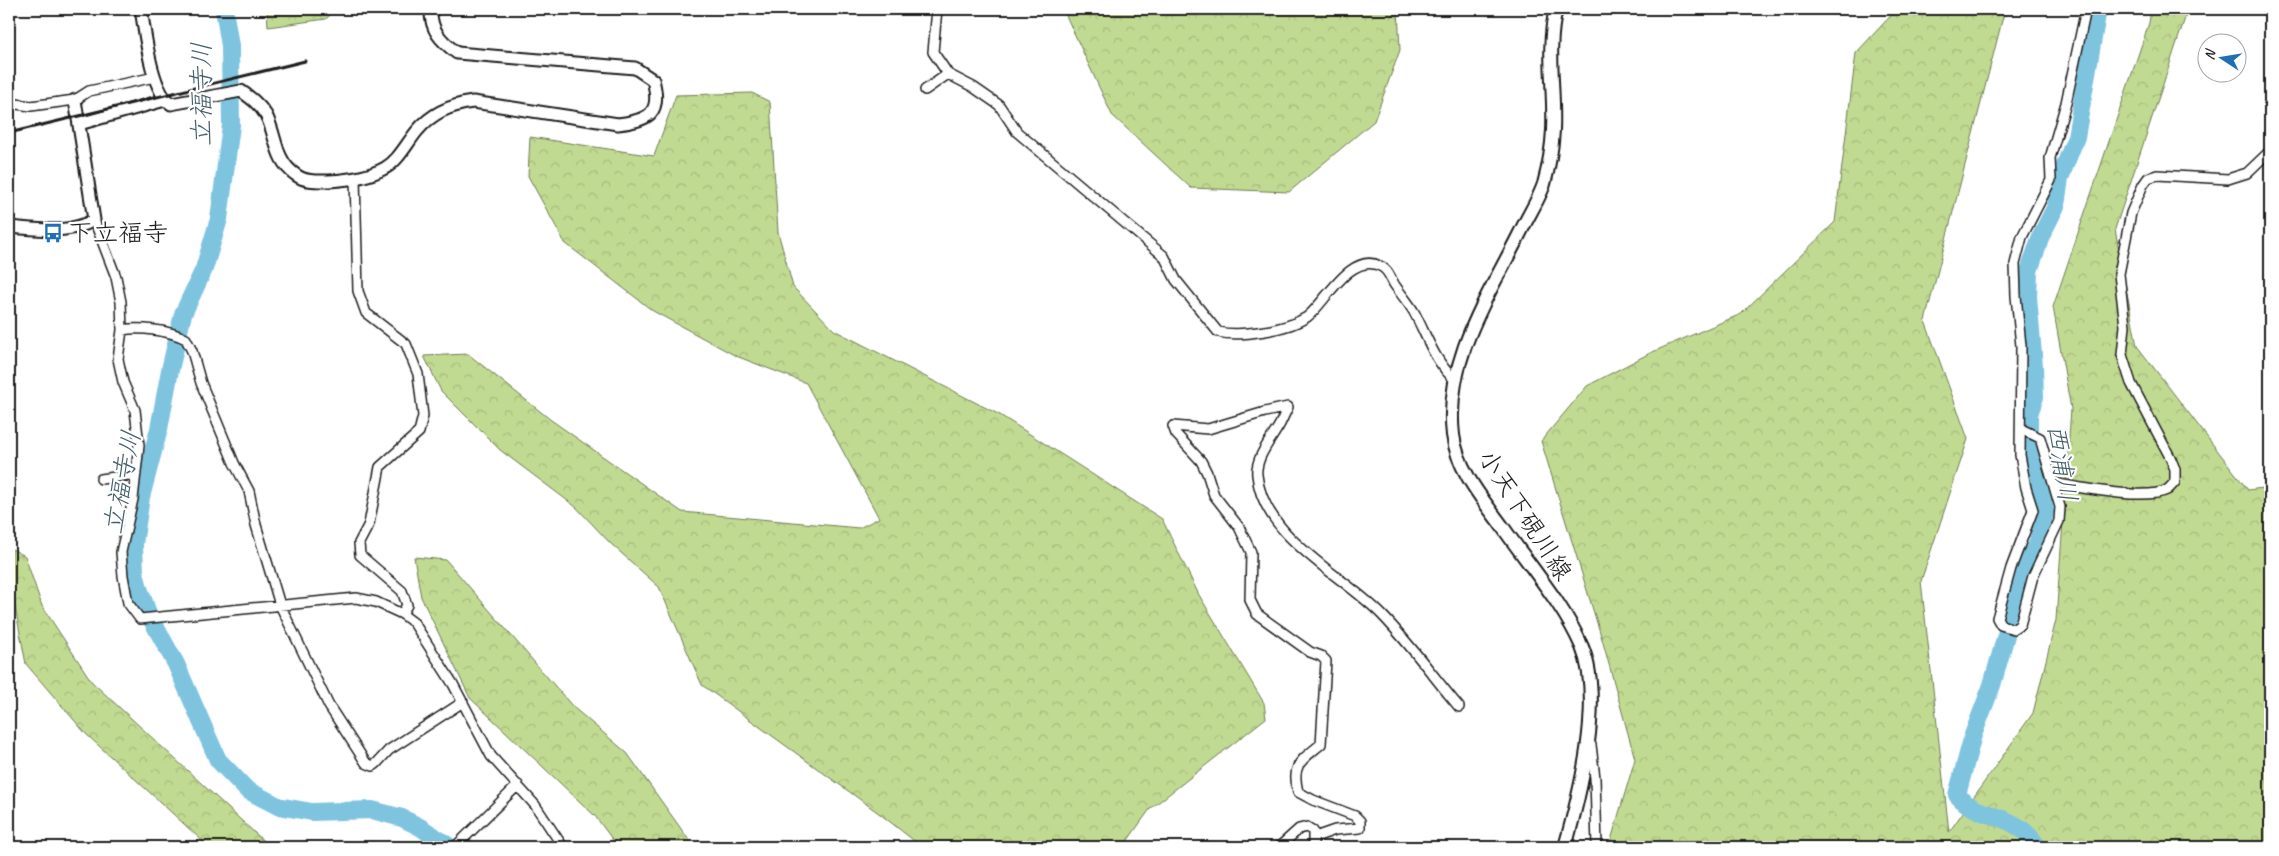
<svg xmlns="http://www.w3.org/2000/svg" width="2279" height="856" font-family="Caveat,'Klee One',sans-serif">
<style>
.forest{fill:url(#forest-crowns);stroke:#6e7b56}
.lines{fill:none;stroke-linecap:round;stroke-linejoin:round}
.river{stroke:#7fc4df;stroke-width:18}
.minor-casing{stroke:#1c1c1c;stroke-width:12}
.tertiary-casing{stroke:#1c1c1c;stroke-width:15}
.secondary-casing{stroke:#1c1c1c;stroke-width:16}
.minor{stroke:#fff;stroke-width:9}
.tertiary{stroke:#fff;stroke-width:11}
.secondary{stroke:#fff;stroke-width:12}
.rail{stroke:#1c1c1c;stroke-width:3}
.labels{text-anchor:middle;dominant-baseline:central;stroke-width:4.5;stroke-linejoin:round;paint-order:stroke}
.poi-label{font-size:25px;fill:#1c1c1c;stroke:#fff;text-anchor:start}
.street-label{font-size:25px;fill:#1c1c1c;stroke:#fff}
.water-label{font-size:26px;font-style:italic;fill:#445f6a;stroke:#fff}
</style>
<defs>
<pattern id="forest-crowns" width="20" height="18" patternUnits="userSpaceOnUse" patternTransform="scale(1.25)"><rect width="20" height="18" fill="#c1da91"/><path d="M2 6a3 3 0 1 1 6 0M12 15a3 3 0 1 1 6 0" fill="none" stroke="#a5ba7c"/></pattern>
</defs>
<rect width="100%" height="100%" fill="#fff"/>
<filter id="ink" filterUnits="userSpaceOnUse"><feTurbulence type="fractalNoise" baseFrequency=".02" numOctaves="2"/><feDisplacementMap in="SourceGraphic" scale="10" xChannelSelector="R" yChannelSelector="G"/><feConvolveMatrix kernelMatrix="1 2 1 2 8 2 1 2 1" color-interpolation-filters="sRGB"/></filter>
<g filter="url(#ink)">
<path class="forest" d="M 267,9 L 336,9 L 326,19 L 268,27 Z
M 1063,9 L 1398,9 L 1400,50 L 1374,121 L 1289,192 L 1191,188 L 1112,115 Z
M 1897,9 L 2005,9 L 1925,321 L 1968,439 L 1921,581 L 1949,832 L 2033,713 L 2056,620 L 2071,409 L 2053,307 L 2149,23 L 2151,9 L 2188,9 L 2115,229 L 2137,346 L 2248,490 L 2270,487 L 2270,847 L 1609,847 L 1635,759 L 1602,639 L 1541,441 L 1587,386 L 1650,353 L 1741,314 L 1835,222 L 1856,53 Z
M 752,93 L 770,102 L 778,232 L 793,287 L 834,330 L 1000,415 L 1162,519 L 1199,595 L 1264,703 L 1266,718 L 1150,809 L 1123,847 L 922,847 L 880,814 L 702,685 L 659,587 L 610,543 L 576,507 L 500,450 L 441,391 L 424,356 L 468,354 L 551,420 L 682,512 L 859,528 L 879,518 L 806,383 L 736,356 L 653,311 L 565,243 L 528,176 L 530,137 L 654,156 L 676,95 Z
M 12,549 L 25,556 L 42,606 L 92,682 L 270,847 L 209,847 L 86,734 L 26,664 L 10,581 Z
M 414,557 L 446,560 L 573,707 L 627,753 L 694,847 L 618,847 L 595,816 L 470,698 L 421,597 Z"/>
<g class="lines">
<path class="river" d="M 224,9 L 230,46 L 231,125 L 219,219 L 204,269 L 183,314 L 170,370 L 159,429 L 141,497 L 134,544 L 135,573 L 139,588 L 148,613 L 176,664 L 218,760 L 247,790 L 278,806 L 312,812 L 372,810 L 402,818 L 420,827 L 450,847
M 2038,847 C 2013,809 1982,823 1957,795 L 1973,735 L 1992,685 L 2024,571 L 2038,542 L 2045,512 L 2041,487 L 2029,453 L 2029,414 L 2035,397 L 2034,366 L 2028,297 L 2029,271 L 2041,236 L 2056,206 L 2060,178 L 2076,137 L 2098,9"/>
<defs>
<path id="minor" d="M 937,9 L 933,52 L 948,74 L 973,87 L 999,105 L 1017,132 L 1164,256 L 1176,280 L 1218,332 C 1240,337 1287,330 1307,317 C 1324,305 1350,251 1380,266 C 1388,269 1390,277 1394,284 C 1400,293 1408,302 1414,312 C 1427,336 1434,361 1455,380
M 925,90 L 948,74
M 9,103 L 31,106 L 75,100 L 89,91 L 155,77
M 355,178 L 358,291 L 366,313 L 406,344 L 418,374 L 423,416 L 419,432 L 380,467 L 369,524 L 359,543 L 360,555 L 402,591 L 407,605 L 402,614
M 94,220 L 116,277 L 121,302 L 122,330 L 118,359 L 123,382 L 135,410 L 139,445 L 133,499 L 121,552 L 123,576 L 128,603 L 140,619 L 356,598 L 376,602 L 402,614 L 414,623 L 453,684 L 491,756 L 535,805 L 563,847
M 122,330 C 140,327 169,330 186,339 L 192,351 L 201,383 L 234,463 L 249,491 L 256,525 L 280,605 L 329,706 L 366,763 L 373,766 L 376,764 L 389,750 L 463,702
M 2021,429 L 2040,438 L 2053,483 C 2077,487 2146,501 2167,490 C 2170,488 2173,484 2175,482 L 2175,469 L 2170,457 L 2131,383 L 2122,355 L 2125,326 L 2119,274 L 2131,213 L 2143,185 L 2148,178 L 2157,175 L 2228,179 L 2247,173 L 2270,151
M 101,479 L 136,474
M 2053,483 L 2060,507 L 2059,521 L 2033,576 L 2020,625 L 2014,629 L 2001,625 L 1997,618 L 2011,568 L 2033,510 L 2026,488 L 2020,455 L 2021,346 L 2016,296 L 2015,264 L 2022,237 L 2051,180 L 2050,158 L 2066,103 L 2086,9
M 1591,745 L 1595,778 L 1597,847
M 1315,837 L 1335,830 L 1360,828 L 1360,821 L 1355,816 L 1313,800 L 1298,792 C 1291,764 1301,761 1321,744 L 1326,661 L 1321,656 L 1310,652 L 1257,614 L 1250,600 L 1251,552 L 1239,527 L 1214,495 L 1207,473 L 1201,461 L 1176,434 L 1173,426 L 1208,429 L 1265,412 L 1288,407 C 1285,413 1283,418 1280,424 C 1272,439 1255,457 1257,475 C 1263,538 1344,575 1383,616 C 1410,644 1433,676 1459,707
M 455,847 L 518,785
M 1279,847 L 1299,829 L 1307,827 L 1313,831 L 1313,847"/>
<path id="tertiary" d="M 141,9 C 145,32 151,91 171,104 L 241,91 C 251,98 259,104 266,115 C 277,136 274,160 296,175 C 305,182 318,181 329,181 C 347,180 369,177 385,168 C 399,160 407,143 417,131 C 432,113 450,105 473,102 L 618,124 C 649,120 662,114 653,80 L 635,68 L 457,53 C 441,41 430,30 431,9
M 79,124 L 165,100
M 9,227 C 37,229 68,235 94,220 L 75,100"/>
<path id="secondary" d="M 1556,9 C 1546,50 1555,89 1553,130 C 1552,149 1549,166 1544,184 C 1539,199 1529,214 1522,229 C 1490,294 1444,359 1453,435 C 1457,469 1483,500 1502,526 C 1528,564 1564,605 1582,647 C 1604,700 1580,794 1565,847"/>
</defs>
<use href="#minor" class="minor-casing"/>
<use href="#tertiary" class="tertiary-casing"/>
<use href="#secondary" class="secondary-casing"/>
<use href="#minor" class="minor"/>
<use href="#tertiary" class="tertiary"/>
<use href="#secondary" class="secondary"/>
<path class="rail" d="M 9,133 L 305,61"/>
</g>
</g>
<defs>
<symbol id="bus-bare" viewBox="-9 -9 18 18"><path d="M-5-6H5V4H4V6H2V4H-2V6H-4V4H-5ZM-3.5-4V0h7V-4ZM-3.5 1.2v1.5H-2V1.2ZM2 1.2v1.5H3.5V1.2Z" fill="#1f6fb2" stroke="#fff" stroke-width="2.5" paint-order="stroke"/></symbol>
</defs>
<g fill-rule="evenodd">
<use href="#bus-bare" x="39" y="219" width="28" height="28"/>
</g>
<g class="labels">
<g class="poi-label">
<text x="68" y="233">下立福寺</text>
</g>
<g class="street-label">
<text transform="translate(1525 515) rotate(57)">小天下硯川線</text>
</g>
<g class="water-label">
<text transform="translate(201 94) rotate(-90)">立福寺川</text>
<text transform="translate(2062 463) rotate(81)">西浦川</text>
<text transform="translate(122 482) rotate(-79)">立福寺川</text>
</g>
</g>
<rect width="2279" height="856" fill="none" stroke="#fff" stroke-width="30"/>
<rect x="15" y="15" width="2249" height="826" fill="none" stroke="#1c1c1c" stroke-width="2" filter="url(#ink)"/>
<g transform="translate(2222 58) rotate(282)"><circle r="24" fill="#ffffff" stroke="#a4a4a4"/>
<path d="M0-4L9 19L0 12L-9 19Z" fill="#1f6fb2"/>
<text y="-8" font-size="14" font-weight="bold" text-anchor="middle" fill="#1c1c1c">N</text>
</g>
</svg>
